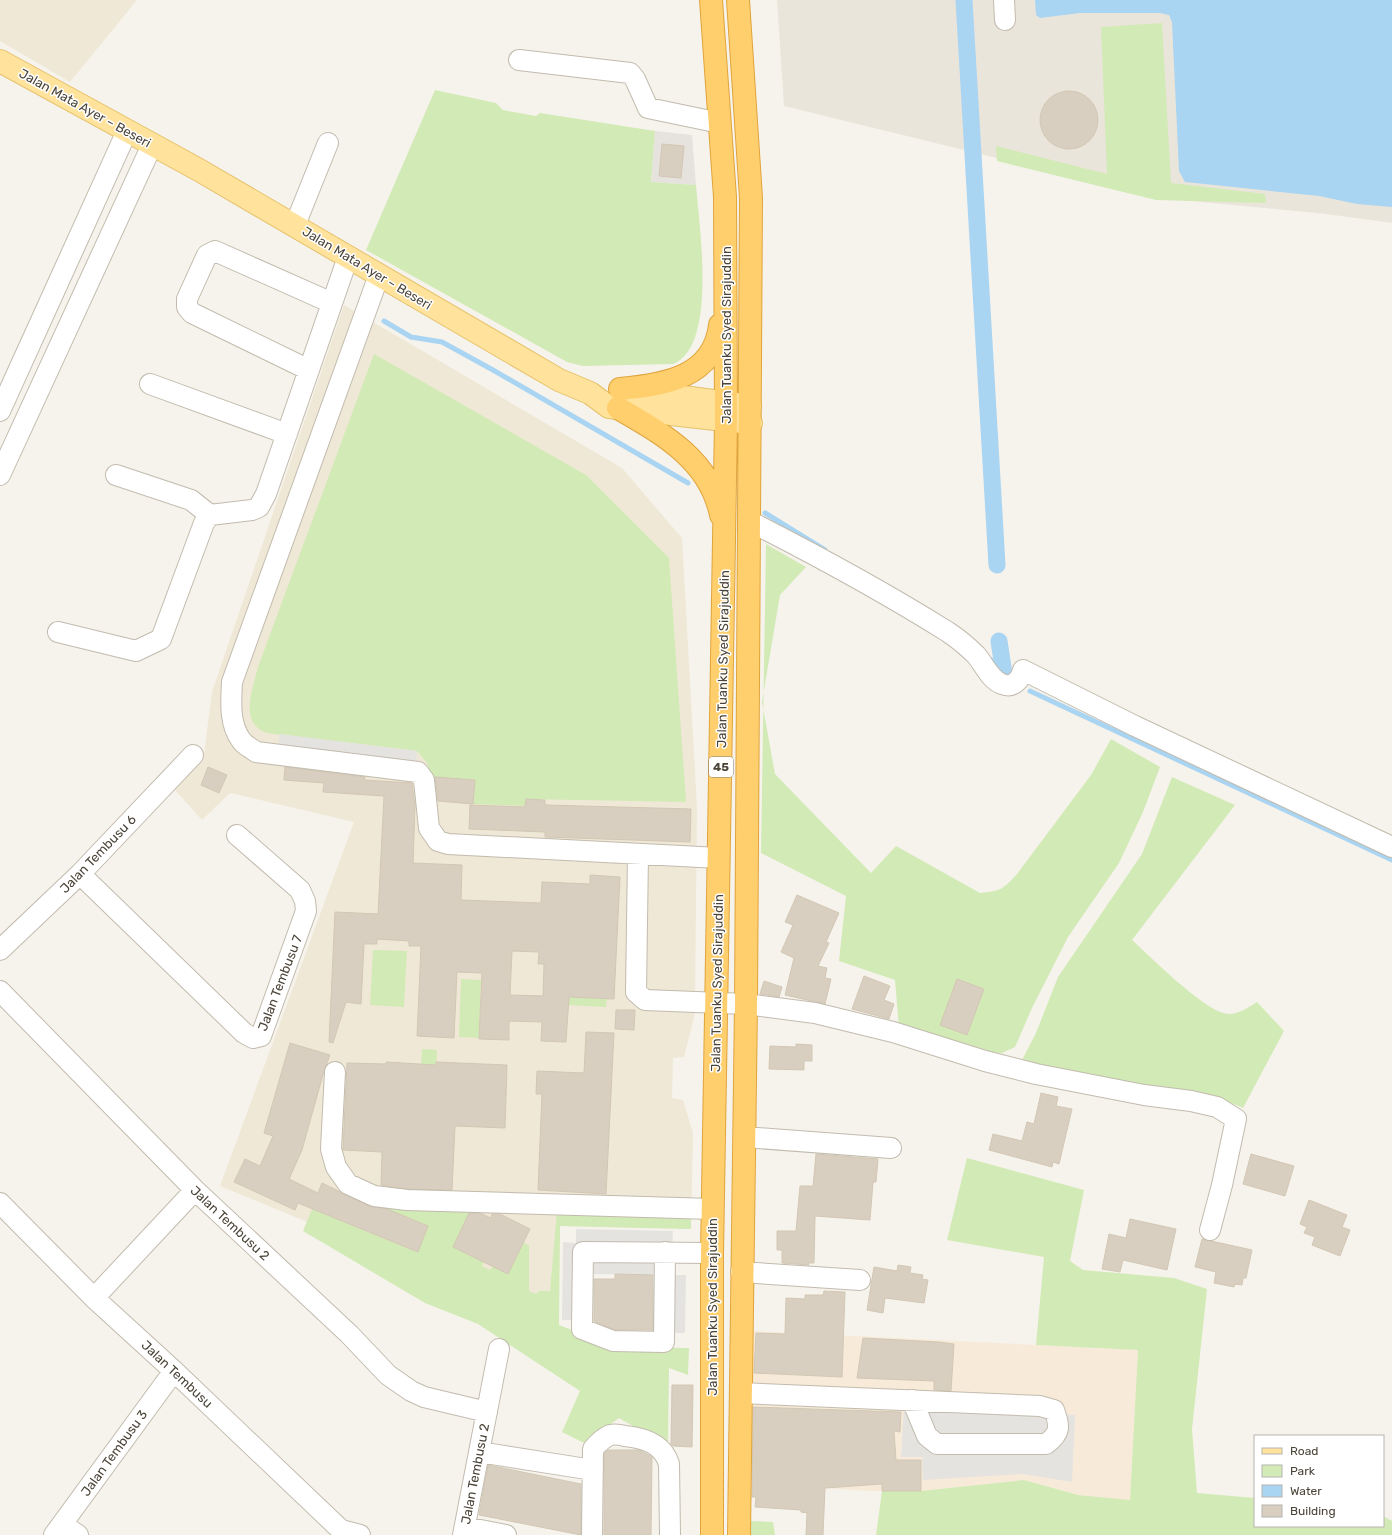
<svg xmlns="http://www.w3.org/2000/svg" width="1392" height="1535" font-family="Rubik,sans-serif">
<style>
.residential{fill:#eae5da}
.commercial{fill:#f7ead8}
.industrial{fill:#e6e2dd}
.education{fill:#efe8d6}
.green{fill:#d2eab5}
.parking{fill:#e5e3e0}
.water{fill:#a9d4f2}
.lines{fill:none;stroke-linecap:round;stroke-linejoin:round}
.stream{stroke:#a9d4f2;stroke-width:5}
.canal{stroke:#a9d4f2;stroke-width:17}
.building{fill:#d8cfc1;stroke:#d3c7b4;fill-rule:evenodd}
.minor-casing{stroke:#c2bbae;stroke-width:22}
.major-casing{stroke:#e6c16a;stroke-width:24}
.highway-casing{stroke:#e0a43c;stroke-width:24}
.minor{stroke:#fff;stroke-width:20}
.major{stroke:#ffe39c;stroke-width:22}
.highway{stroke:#ffcf6e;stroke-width:22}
.labels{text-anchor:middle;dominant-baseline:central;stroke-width:3;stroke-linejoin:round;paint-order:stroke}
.shield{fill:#fff;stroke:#817c74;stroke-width:1}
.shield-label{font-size:12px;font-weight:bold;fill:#4b4439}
.street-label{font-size:13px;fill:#4b4439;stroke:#fff}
</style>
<rect width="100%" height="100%" fill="#f6f3ec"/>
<path class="residential" d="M 777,0 L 1392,0 L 1392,223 L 1326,214 L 1160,198 L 784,106 Z"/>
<path class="commercial" d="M 750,1331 L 1138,1350 L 1130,1500 L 1078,1495 L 1024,1480 L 921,1491 L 868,1491 L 747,1483 Z"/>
<path class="industrial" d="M 655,131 L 692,135 L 696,185 L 651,182 Z"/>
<path class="education" d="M 0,0 L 137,0 L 70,82 L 0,41 Z
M 344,305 L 622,468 L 682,538 L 697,808 L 695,1002 L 694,1018 L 684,1057 L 673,1058 L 672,1098 L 683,1100 L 693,1133 L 691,1229 L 560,1226 L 558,1325 L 220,1186 L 354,822 L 230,793 L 202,820 L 175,790 L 204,754 L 212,692 Z"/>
<path class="green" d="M 1162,23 L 1171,183 L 1265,194 L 1266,203 L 1156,200 L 997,161 L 996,146 L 1107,174 L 1101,27 Z
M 435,90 L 496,103 L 503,110 L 536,116 L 540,113 L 655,131 L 651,182 L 696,185 C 699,224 718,347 673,364 L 583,366 L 567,362 L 366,250 Z
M 374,354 L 586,475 L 669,558 L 686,802 L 526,799 L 525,806 L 473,804 L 475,780 L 432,777 L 427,763 L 417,751 L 267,733 C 238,723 253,689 258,667 Z
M 766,544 L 806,567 L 780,595 L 762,702 L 775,774 L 871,873 L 896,846 L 980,893 C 1002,891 1003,889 1017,874 L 1091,775 L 1111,739 L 1160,767 L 1143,812 L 1119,863 L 1068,937 L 1032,1008 L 1015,1047 L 1002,1053 L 986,1052 L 899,1027 L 895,980 L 839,961 L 846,896 L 761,853 Z
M 1172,777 L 1235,805 L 1132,940 C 1150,956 1207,1014 1229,1014 C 1239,1014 1249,1007 1257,1002 L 1284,1031 L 1243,1108 C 1205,1089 1161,1089 1120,1082 C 1087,1077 1054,1067 1022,1060 L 1036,1033 L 1058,977 L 1142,854 Z
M 373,950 L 407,951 L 404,1007 L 370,1005 Z
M 570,969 L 607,998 L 606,1007 L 568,1005 Z
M 461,979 L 481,980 L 479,1038 L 459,1037 Z
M 422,1049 L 437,1050 L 434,1125 L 418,1124 Z
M 967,1158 L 1084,1190 L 1070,1261 L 1083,1270 L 1174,1278 L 1207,1289 L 1192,1429 L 1197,1493 L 1255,1498 L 1255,1526 L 1383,1526 L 1383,1516 L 1392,1521 L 1392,1535 L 876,1535 L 882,1491 L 921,1491 L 1024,1480 L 1078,1495 L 1130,1500 L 1138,1350 L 1036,1345 L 1044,1257 L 947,1240 Z
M 366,1201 L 472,1208 L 454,1247 L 484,1262 L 482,1266 L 490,1270 L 493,1266 L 523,1242 L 529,1246 L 529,1291 L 536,1294 L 539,1291 L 550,1291 L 557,1211 L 691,1215 L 691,1229 L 560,1226 L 559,1325 L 616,1347 L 689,1348 L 688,1375 L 669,1368 L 668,1446 L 619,1418 L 584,1443 L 562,1432 L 580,1391 L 478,1324 L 425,1303 L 303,1231 L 312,1209 L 417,1252 L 428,1226 Z
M 751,1521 L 773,1522 L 775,1535 L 750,1535 Z"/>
<path class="parking" d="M 280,734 L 417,751 L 416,765 L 278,748 Z
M 576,1229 L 673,1231 L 671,1275 L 686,1275 L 685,1333 L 653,1333 L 654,1275 L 589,1274 L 589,1320 L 562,1320 L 563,1242 L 576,1243 Z
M 904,1406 L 1075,1415 L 1072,1482 L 1023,1474 L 923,1480 L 922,1457 L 901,1457 Z"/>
<path class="water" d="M 1035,0 L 1392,0 L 1392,207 L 1357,204 L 1319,196 L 1185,182 L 1179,171 L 1172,22 L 1169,15 L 1160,13 L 1080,13 L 1040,18 L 1036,15 Z"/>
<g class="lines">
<path class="stream" d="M 384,321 L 411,337 L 442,342 L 493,370 L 688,483
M 765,513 L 825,550
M 991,660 L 1004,674
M 1030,691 L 1392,860"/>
<path class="canal" d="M 964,0 L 997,565
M 999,641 L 1004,674"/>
</g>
<path class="building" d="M1040 120a29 29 0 1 1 58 0a29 29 0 1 1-58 0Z
M 662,144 L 684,146 L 681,178 L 659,176 Z
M 208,767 L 227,775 L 219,793 L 201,785 Z
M 285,767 L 365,777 L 364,780 L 412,783 L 415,806 L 413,863 L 462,865 L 461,900 L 541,903 L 542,882 L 590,884 L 590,875 L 620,877 L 614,999 L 569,997 L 566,1042 L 541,1041 L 542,1022 L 509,1021 L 509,1040 L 479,1039 L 482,973 L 457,972 L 454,1038 L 417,1036 L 421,946 L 409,946 L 409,941 L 377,939 L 377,944 L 364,944 L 361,1004 L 346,1002 L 333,1043 L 329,1042 L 335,912 L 378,914 L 384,796 L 323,792 L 324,783 L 284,780 ZM 512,951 L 539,952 L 538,964 L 544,964 L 543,996 L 510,995 Z
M 435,777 L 475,780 L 473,804 L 438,801 Z
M 526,799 L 545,800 L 545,805 L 691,809 L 690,842 L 545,837 L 545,832 L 469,829 L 470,805 L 525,807 Z
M 797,895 L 839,913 L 826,942 L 829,943 L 818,966 L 827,968 L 825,978 L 831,979 L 825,1004 L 785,995 L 794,958 L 781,952 L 793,925 L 785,922 Z
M 864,976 L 890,986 L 884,1000 L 894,1004 L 889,1019 L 852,1009 Z
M 957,979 L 984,989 L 967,1035 L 940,1025 Z
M 764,981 L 782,987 L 779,997 L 760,994 Z
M 616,1010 L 635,1010 L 634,1030 L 615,1029 Z
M 586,1032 L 614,1033 L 606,1194 L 538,1190 L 542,1094 L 536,1094 L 537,1071 L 584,1073 Z
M 290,1043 L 330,1055 L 324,1071 L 302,1150 L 289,1179 L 318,1193 L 322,1183 L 369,1206 L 387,1209 L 428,1226 L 418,1252 L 298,1203 L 295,1210 L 234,1182 L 245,1159 L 260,1166 L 273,1136 L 264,1133 Z
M 796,1044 L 812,1045 L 812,1061 L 804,1061 L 804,1070 L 769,1069 L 770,1046 L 796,1047 Z
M 386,1062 L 436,1065 L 436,1062 L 507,1065 L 505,1128 L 455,1126 L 452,1190 L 408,1189 L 381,1185 L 382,1152 L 343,1150 L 347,1063 L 386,1064 Z
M 1041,1093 L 1058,1097 L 1056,1106 L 1072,1109 L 1059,1164 L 1053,1162 L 1052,1167 L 989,1150 L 993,1134 L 1022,1141 L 1027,1122 L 1034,1124 Z
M 816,1154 L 878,1159 L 876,1182 L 873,1182 L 870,1220 L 815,1216 L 814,1263 L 808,1263 L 809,1265 L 782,1263 L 782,1250 L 777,1250 L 777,1231 L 796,1231 L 800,1186 L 813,1186 Z
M 1251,1154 L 1294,1166 L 1285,1196 L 1243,1184 Z
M 1309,1200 L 1347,1215 L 1342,1227 L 1350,1230 L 1340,1256 L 1312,1245 L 1315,1237 L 1304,1233 L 1307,1227 L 1300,1224 Z
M 469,1213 L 482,1214 L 491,1218 L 492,1214 L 500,1214 L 530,1229 L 508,1274 L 453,1247 Z
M 1130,1219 L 1176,1229 L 1167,1270 L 1123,1260 L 1120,1272 L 1102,1269 L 1109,1234 L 1126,1238 Z
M 1202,1239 L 1252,1250 L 1246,1278 L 1243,1278 L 1242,1285 L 1235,1284 L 1234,1287 L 1214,1283 L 1216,1272 L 1195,1267 Z
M 898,1265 L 911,1267 L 910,1273 L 923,1275 L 922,1279 L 928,1280 L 924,1303 L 885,1298 L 883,1313 L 867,1310 L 874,1267 L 897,1271 Z
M 615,1274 L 653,1275 L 653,1330 L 615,1330 L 594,1321 L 594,1279 L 615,1279 Z
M 824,1291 L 845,1292 L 842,1377 L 754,1373 L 756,1333 L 785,1334 L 786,1298 L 805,1299 L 805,1295 L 823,1295 Z
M 863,1338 L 938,1342 L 954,1344 L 951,1391 L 934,1390 L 934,1381 L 857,1378 Z
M 672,1385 L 693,1385 L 692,1447 L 673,1446 L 671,1444 Z
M 753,1407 L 901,1412 L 900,1432 L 894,1431 L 896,1460 L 921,1460 L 921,1491 L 882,1491 L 882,1484 L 825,1488 L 823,1535 L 806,1535 L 807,1513 L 801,1512 L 801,1510 L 755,1507 L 756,1497 L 752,1497 Z
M 608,1450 L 639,1450 L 652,1457 L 651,1535 L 604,1535 L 604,1453 Z
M 488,1465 L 581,1484 L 581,1535 L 479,1515 Z"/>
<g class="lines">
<defs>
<path id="minor" d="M 1004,0 L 1005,20
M 519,60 L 630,73 L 635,79 L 648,108 L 720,123
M 295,225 L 328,143
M 379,275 L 232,682 C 231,702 229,723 241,740 C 244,745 251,748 256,752 L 418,772 L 424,780 L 429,828 L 438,841 L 448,844 L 719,858
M 309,370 L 192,313 L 187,307 L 187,299 L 207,255 L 215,251 L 332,303
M 150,384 L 287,434
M 0,411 L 127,131
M 0,475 L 152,145
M 116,475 L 191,500 L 210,515
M 749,521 C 816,555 884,592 948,632 C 957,638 968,647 976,655 C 984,664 990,680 1002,684 C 1013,689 1021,679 1023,670 L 1135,726 L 1392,847
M 58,632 L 136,651 L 161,639 L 204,523 L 210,515 L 252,510 L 259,507 L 266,494 L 348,257
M 638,854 L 636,992 L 645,1000 L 746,1004 L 815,1013 L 893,1032 L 985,1061 L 1036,1074 L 1144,1095 L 1191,1101 L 1217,1107 L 1236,1119 L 1222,1185 L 1210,1230
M 80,874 L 244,1033 L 253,1038 L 261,1036 L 306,911 L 305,901 L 300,890 L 237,835
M 0,950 L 80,874 L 193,755
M 0,991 L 195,1190 L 349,1334 L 388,1375 L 411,1391 L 424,1397 L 487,1412
M 335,1072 L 331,1149 L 336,1167 L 348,1184 L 374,1196 L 407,1200 L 713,1209
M 744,1137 L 891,1148
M 0,1203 L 94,1298 L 174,1371 L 341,1530 L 360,1535
M 665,1252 L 664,1342 L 613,1341 L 582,1329 L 583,1252 L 712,1253
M 741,1272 L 860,1280
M 94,1298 L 195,1190
M 740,1393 L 1040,1406 L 1054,1410 C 1060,1426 1061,1433 1046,1444 L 937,1444 L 927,1436 L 912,1400
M 479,1452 L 593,1470
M 62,1524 L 78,1535
M 465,1527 L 506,1535
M 54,1535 L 174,1371
M 463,1535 L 499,1349
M 592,1535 L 593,1449 C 598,1443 603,1438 610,1435 C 615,1434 621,1435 625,1436 C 645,1438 663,1444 669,1464 L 670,1535"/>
<path id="major" d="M 0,61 L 199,170 L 559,380 L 590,393 L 609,407 L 751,423
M 631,390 L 750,406"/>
<path id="highway" d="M 711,0 L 725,197 L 726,421 L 712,1253 L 712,1535
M 738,0 L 751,198 L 746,1004 L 739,1535
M 620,389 C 663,385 714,378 720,325
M 618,408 C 663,434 710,460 721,515"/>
</defs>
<use href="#minor" class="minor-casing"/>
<use href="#major" class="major-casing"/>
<use href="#highway" class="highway-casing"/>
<use href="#minor" class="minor"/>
<use href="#major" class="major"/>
<use href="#highway" class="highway"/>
</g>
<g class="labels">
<rect class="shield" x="709" y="757" width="24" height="20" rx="3"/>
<g class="shield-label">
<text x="721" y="767">45</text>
</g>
<g class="street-label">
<text transform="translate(85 108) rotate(29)">Jalan Mata Ayer – Beseri</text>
<text transform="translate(367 268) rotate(31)">Jalan Mata Ayer – Beseri</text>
<text transform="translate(726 335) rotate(-90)">Jalan Tuanku Syed Sirajuddin</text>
<text transform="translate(723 659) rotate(-89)">Jalan Tuanku Syed Sirajuddin</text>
<text transform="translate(98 854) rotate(-46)">Jalan Tembusu 6</text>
<text transform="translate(280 983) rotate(-69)">Jalan Tembusu 7</text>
<text transform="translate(717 983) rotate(-89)">Jalan Tuanku Syed Sirajuddin</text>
<text transform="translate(230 1223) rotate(43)">Jalan Tembusu 2</text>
<text transform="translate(712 1307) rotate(-90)">Jalan Tuanku Syed Sirajuddin</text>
<text transform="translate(177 1374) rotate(43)">Jalan Tembusu</text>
<text transform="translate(114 1453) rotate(-54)">Jalan Tembusu 3</text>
<text transform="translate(475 1474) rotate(-79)">Jalan Tembusu 2</text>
</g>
</g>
<rect x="1254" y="1435" width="130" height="92" fill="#ffffff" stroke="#b7b4b0"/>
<rect x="1262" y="1448" width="20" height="6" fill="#ffe39c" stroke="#b7b4b0"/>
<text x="1290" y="1455" font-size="12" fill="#4b4439">Road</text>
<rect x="1262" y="1465" width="20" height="12" fill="#d2eab5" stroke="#b7b4b0"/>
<text x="1290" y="1475" font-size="12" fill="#4b4439">Park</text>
<rect x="1262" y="1485" width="20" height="12" fill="#a9d4f2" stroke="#b7b4b0"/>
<text x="1290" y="1495" font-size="12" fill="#4b4439">Water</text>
<rect x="1262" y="1505" width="20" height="12" fill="#d8cfc1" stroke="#b7b4b0"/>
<text x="1290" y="1515" font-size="12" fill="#4b4439">Building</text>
</svg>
